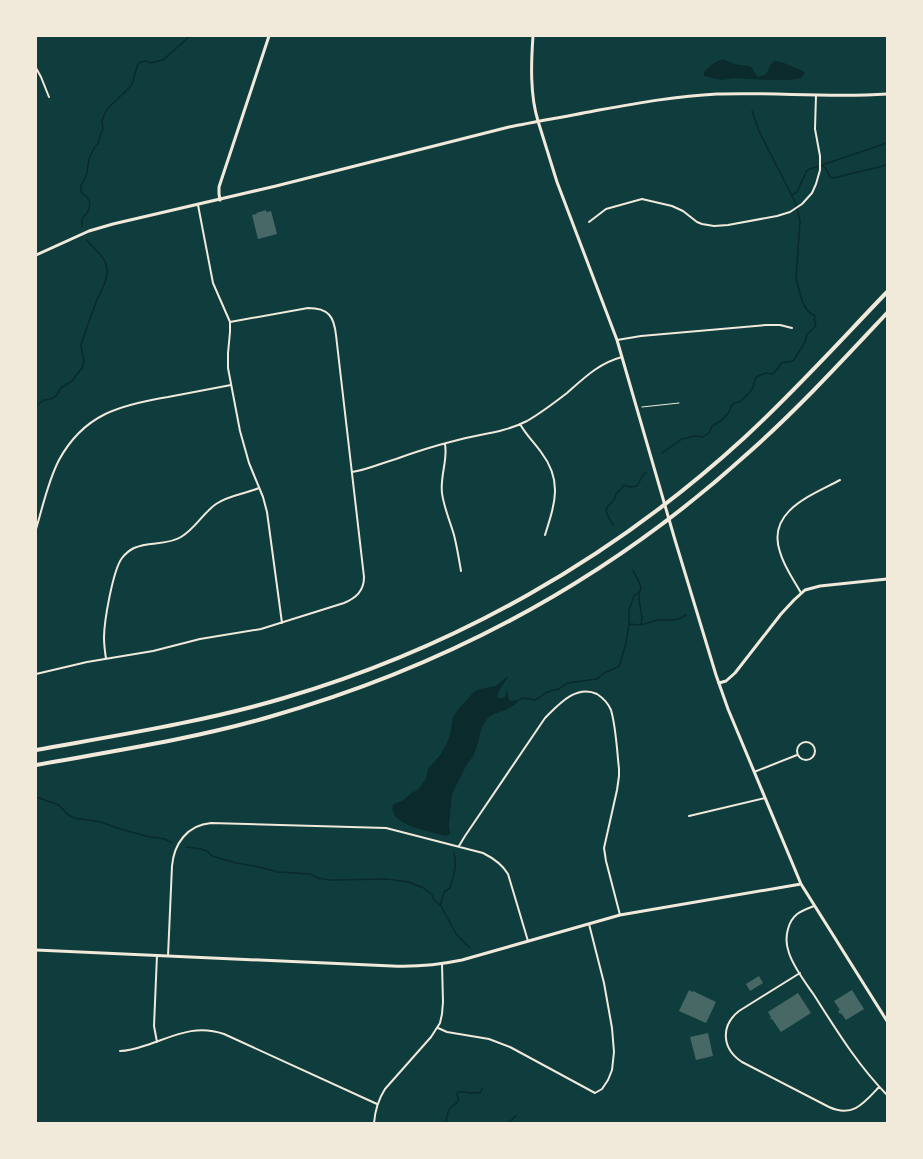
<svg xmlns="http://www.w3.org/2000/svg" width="923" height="1159" font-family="Poppins,sans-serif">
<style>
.water{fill:#0a2a2b}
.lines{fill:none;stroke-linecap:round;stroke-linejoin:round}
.stream{stroke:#0a2a2b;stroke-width:1.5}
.building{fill:#486865}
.path{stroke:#f1e9da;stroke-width:1}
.minor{stroke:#f1e9da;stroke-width:2}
.tertiary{stroke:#f1e9da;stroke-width:3}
.secondary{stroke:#f1e9da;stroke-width:3}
.motorway{stroke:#f1e9da;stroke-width:4}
</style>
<rect width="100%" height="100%" fill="#0f3d3e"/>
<path class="water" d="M 723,59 L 734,64 L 750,66 L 753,69 L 754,72 L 758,77 C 773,74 765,67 775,61 L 784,63 L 803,71 L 805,73 L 801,78 L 791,80 L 770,80 L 735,78 L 722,80 L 704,76 L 704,72 C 709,66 716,61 723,59 Z
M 508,676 C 505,684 498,689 497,697 L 499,698 L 504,698 L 508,690 L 508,696 L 510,701 L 519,700 C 510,712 496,710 487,719 C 476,733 481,751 467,764 L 452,794 L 449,824 L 450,834 L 446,836 C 432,831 387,826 393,804 L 402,801 L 413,792 L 418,790 L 426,778 L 428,769 L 441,754 L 446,745 L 450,735 L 453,717 L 461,706 L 475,691 L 480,689 L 496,686 Z"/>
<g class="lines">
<path class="stream" d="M 822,166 C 830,169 826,174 831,178 L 833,178 L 887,165
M 792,195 L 797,192 L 807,170 L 887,143
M 82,226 C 81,214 85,218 88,211 C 92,203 88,197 82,193 L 81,189 L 81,185 L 85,179 L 87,173 L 89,159 L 95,146 L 98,144 L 101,133 L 103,130 L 102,120 L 107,109 L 131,86 L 133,81 L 138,64 L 141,62 L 146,61 L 150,63 L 163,60 L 190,36
M 36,406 L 44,400 L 51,399 L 56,396 L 61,388 L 72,381 L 82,368 L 84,361 L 81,347 L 81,344 C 86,331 90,318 95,305 C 99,292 111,279 106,264 C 103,254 92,248 87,240
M 662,453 L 682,439 L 695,436 L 703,437 L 709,433 L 712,426 L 721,421 L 729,412 L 731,407 L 733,404 L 741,401 L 750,392 L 753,387 L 756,377 L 766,373 L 773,374 C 778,370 779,365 783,362 L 790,362 L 794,360 L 805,342 L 807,334 L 816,326 L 814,319 L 815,318 L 815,316 C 800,309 801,292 796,279 L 800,221 L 796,204 L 759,131 L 752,111
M 613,525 L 607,514 L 606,510 L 608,506 L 614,500 L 616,494 C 619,492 621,488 624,485 L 630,487 L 637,486 L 643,475 L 646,472
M 639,592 L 639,600 L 642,618 L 641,624
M 629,624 L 640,625 L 658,620 L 672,620 L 679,619 L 686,615
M 519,700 L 523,698 L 535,700 L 540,697 L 547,692 L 559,689 L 567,683 L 597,679 L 604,673 L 618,667 L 620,664 L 626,643 L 629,624 L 629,610 L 634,596 L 639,592 L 641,589 L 640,584 L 633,570
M 36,797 L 59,805 L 67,814 L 74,818 L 101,822 L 120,829 L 150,837 L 165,839 L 172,843
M 186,847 L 201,849 L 207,851 L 212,856 L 236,863 L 259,867 L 278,872 L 310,874 L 318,878 L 329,880 L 387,879 L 408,882 L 424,888 L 432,895 L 434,900 L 441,906
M 454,853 C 457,865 454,876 450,888 L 445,891 C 443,896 440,902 441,906 L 456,934 L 470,948
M 446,1123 C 446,1120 448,1112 449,1110 C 453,1102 461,1106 457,1094 L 458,1092 C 466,1091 473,1095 481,1092 L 482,1088
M 508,1123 L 516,1116"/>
</g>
<path class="building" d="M 266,210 L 266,212 L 271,211 L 277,234 L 258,239 L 252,215 L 257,214 L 256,213 Z
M 759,976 L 763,983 L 750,991 L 746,984 Z
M 689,990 L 692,992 L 693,991 L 716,1002 L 706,1023 L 679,1011 Z
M 852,990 L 864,1009 L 846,1020 L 841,1013 L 840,1014 L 838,1011 L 840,1010 L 834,1001 Z
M 798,993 L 811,1013 L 781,1032 L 772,1019 L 770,1019 L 771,1017 L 768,1012 Z
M 708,1033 L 713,1056 L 696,1060 L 690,1037 Z"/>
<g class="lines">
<path class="path" d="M 642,407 L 679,403"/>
<path class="minor" d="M 36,68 L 41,77 L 49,97
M 198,205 L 213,283 L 230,322 L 230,332 L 228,353 L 228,368 L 240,431 L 249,463 L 263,497 L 267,512 L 282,623
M 589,222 L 606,209 L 642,199 L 672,206 L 683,211 L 697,222 L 702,224 L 714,226 L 728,225 L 777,216 L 790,212 L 802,204 L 812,193 L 816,184 L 820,170 L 820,156 L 815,129 L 816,95
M 617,340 L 641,336 L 766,325 L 780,325 L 792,328
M 520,424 C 526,435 534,442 541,452 C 563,481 555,503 545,535
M 445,444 C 448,460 440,475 442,493 C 444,508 450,521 454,535 C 457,547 459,559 461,571
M 352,472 C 367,470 381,463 396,459 C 415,452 434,446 454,441 C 478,434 504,433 527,421 C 541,413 554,403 567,393 C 584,378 599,363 622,357
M 36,529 C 43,506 48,481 59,460 C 84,414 120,405 168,397 C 189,393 210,389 231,385
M 801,593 C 794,580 784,567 780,552 C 766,511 812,495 840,480
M 106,659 C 105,652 104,645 104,638 C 104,621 113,570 122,558 C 125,554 130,550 134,548 C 149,541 166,546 181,537 C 195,529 203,513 216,504 C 229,495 245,494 259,488
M 36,674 L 87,662 L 153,651 L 200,639 L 261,629 L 344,603 C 356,598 364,591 364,577 L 336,335 C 334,317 329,308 308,308 L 230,322
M797 751a9 9 0 1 1 18 0a9 9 0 1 1-18 0Z
M 754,772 L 797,755
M 689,816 L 765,798
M 459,846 L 465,836 L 545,718 C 558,705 576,684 597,694 C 603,698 608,703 611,710 C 616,727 617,751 619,769 L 619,776 L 617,790 L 604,848 L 606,861 L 620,915
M 814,906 C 801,911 792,914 788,929 C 786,936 786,945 789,953 C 794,968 805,982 814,995 C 837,1031 857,1064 887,1095
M 157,955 L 154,1026 L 157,1042
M 168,956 L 172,866 C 174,844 187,825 211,823 L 386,828 L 483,853 C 493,858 502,864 508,874 L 528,941
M 800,973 L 739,1011 C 720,1026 722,1049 742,1062 L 829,1107 C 853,1118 864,1103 879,1087
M 438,1028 L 447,1032 L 489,1039 L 510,1047 L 595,1093 L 602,1089 L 608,1080 L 612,1070 L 614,1052 L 612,1028 L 604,983 L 589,924
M 120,1051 C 129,1051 138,1048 147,1045 C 174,1036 195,1024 224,1034 L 377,1104
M 179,1123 L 191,1123
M 374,1123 C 375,1111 378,1100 385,1089 L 431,1037 L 440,1023 L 442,1014 L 443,1002 L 442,964"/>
<path class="tertiary" d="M 533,36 C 531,64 530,95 538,121
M 220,200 L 219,194 L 219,187 L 269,36
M 719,683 L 726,681 L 735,673 L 781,614 L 794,600 L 805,590 L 820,586 L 887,579"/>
<path class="secondary" d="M 538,121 L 557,182 L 617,340 L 675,540 L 716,675 L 728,709 L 801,884 L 887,1021
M 36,255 L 89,231 L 113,224 L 276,186 L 509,127 C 539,121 569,116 599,110 C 638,103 677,96 717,94 C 773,92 830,98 887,94
M 36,950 L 392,966 C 416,967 438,965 462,960 L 620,915 L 801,884"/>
<path class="motorway" d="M 36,750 C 119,735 203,722 284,698 C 455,648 613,558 744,438 C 794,392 840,341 887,292
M 36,765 C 114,751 193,739 269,717 C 448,666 609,579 747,454 C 797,410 842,361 887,313"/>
</g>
<rect width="923" height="1159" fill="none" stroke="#f1e9da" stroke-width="74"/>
</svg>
